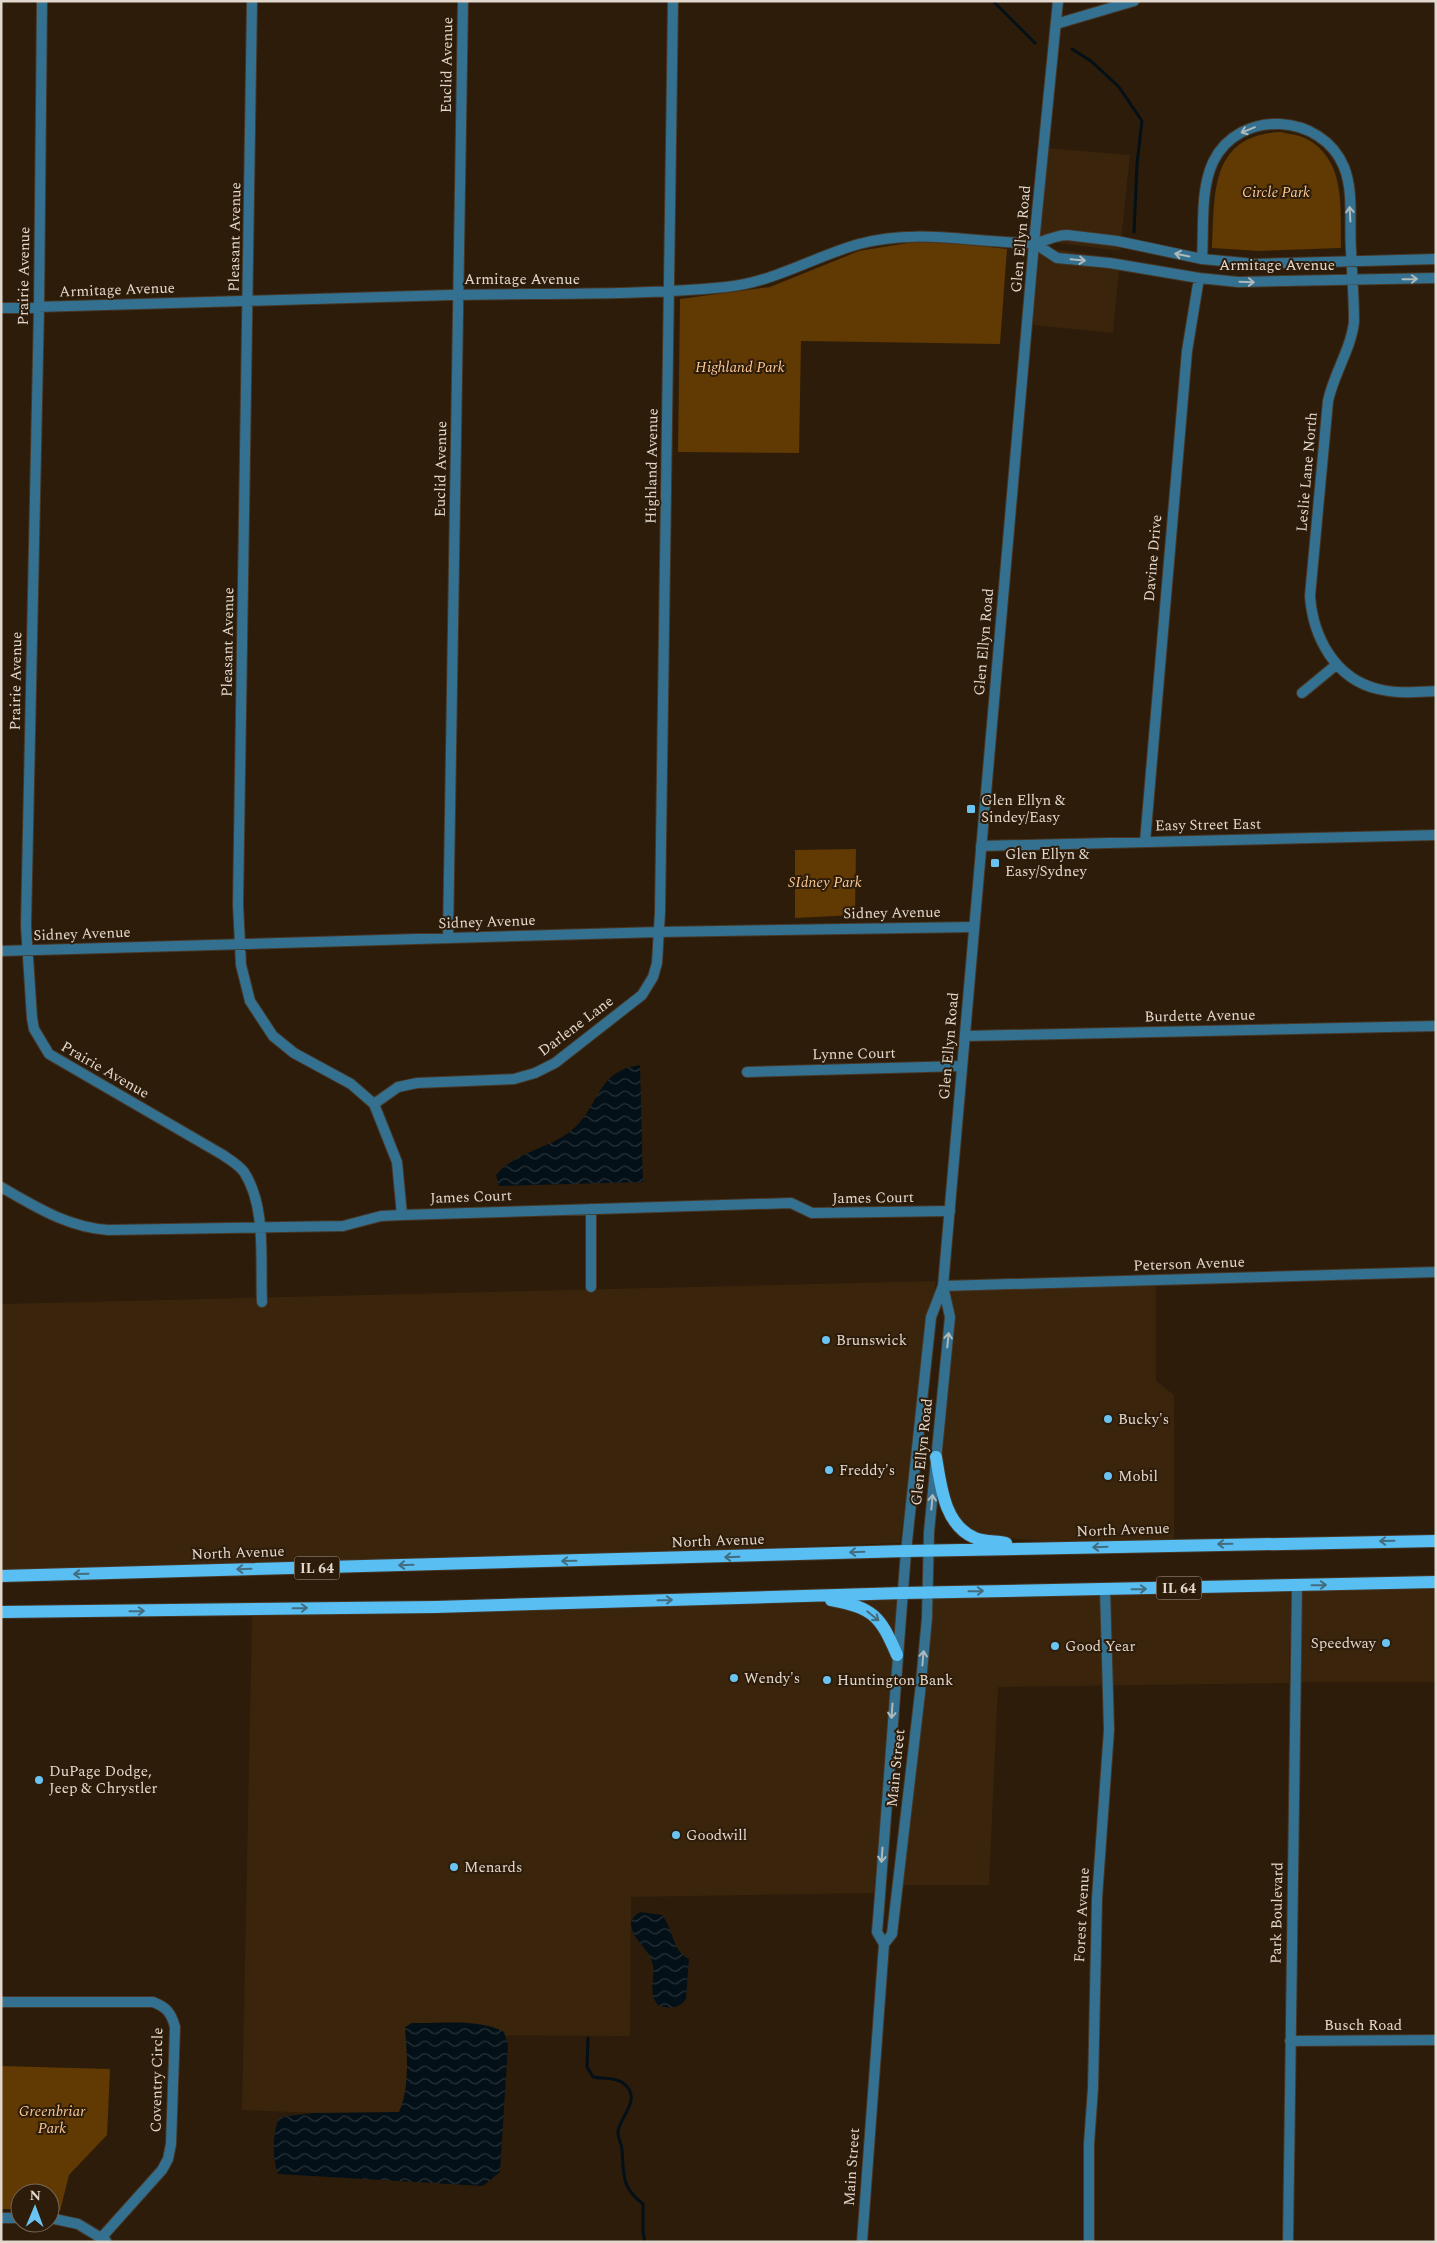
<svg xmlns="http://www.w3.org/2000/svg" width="1437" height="2243" font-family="Spectral,serif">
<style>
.built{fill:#3a240c}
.park{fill:#603903}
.water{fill:url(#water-waves)}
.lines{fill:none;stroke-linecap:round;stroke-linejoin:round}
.stream{stroke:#041017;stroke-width:3}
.minor-casing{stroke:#463625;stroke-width:12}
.tertiary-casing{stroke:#463625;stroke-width:12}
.primary-casing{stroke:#463625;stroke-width:14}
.minor{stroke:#34708f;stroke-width:10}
.tertiary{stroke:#34708f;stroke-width:10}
.primary{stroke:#59bef2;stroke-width:12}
.oneway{stroke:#aeb9ba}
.oneway2{stroke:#436d7e}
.poi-dot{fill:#6bc3f2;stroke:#2d1c0a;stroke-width:2}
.labels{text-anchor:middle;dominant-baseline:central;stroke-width:4;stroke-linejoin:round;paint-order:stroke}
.shield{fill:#2d1c0a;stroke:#aca092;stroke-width:1}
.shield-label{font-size:14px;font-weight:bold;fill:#e3d8cd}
.street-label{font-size:15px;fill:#e3d8cd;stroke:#2d1c0a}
.park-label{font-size:15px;font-style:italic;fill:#fac894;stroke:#2d1c0a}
.poi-label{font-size:15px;fill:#e3d8cd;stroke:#2d1c0a;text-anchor:start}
</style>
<defs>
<pattern id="water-waves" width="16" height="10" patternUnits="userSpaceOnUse" patternTransform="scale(1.25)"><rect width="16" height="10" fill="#041017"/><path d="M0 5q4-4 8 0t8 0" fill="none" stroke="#283238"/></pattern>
</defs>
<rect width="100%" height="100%" fill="#2d1c0a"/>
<path class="built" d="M 1046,148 L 1130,155 L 1120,251 L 1037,240 Z
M 1040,247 L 1120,259 L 1113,333 L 1032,325 Z
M 936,1281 L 900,1543 L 400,1561 L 1,1570 L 1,1304 Z
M 1156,1283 L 1156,1381 L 1174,1395 L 1174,1541 L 1078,1544 L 1017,1539 L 978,1535 L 961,1524 L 949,1501 L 940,1456 L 947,1289 Z
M 1436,1585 L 1436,1682 L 1298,1682 L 1299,1588 Z
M 1291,1589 L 1289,1683 L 998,1687 L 989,1885 L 898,1885 L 930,1599 Z
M 898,1600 L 874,1893 L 631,1897 L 630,2036 L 427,2035 L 422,2117 L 242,2110 L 252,1616 Z"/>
<path class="park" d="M 1281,132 C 1289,134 1300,135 1307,139 C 1347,161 1340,210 1341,248 L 1259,251 L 1212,248 C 1215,194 1209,135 1281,132 Z
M 926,240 L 1007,249 L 1000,344 L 801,341 L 799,453 L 678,452 L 680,299 L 770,287 L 859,251 Z
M 856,849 L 855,915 L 795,918 L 795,850 Z
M 1,2066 L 110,2069 L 107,2135 L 69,2175 L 60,2211 L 50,2210 L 50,2193 L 20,2193 L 20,2209 L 1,2209 Z"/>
<path class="water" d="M 640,1065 L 643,1182 L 499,1186 L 496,1175 C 515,1152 548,1149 571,1131 C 600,1108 595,1071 640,1065 Z
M 640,1912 L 662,1915 C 673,1928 672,1951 689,1959 L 686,1999 C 679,2009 668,2009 658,2005 C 646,1991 658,1974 651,1959 C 646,1947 632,1938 631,1924 C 631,1918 636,1915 640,1912 Z
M 412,2023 C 441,2024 478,2018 504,2032 L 508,2045 L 500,2172 L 483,2186 L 278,2174 C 272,2158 272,2131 280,2117 L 313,2113 L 399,2112 C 410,2087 407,2055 405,2027 Z"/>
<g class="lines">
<path class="stream" d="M 993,1 L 1035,43
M 1072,49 L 1091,61 L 1119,87 L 1142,121 L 1137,164 L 1134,232
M 588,2038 L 587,2067 L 593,2077 C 602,2079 615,2077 623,2083 C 643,2098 621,2115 618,2131 C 617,2138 622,2143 622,2150 C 624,2175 621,2187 643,2204 L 643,2232 L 645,2242"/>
<defs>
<path id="minor" d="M 42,1 L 39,307 L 26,926 L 32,1018 L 34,1029 L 49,1054 L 223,1155 C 230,1160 239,1165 244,1172 C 267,1207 260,1262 262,1302
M 252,1 L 238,904 L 241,965 L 250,1001 L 273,1036 L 294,1053 L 351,1084 L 374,1104 L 397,1162 L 402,1215
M 1056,24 L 1134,1
M 1034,243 L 1057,258 L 1110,263 L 1199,278 L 1238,282 L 1436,278
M 1202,259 C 1204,228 1200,190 1213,162 C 1239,108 1322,113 1344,167 C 1354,192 1349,223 1351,250 C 1352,274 1354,297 1354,322 C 1351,349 1334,373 1328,401 L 1310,596 C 1313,637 1335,679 1378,689 C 1397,694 1416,692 1436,691
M 1,308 C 151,304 300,299 450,295 C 542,293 634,296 726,287 C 774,282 813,257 859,244 C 916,228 973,243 1031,243 C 1044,243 1054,235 1067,235 L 1117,241 L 1202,259 L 1255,264 L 1436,259
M 1302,693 L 1336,665
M 1145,842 L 1187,351 L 1199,278
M 981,846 L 1436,835
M 448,938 L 463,1
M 1,951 L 659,932 L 974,927
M 965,1036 L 1436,1026
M 747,1072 L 962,1066
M 374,1104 L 398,1087 L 417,1083 L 514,1079 L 535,1073 L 555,1063 L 642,995 L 653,977 L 657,963 L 660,912 L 673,1
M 1,1187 C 36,1207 67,1227 108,1230 L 343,1226 L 381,1216 L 402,1215 L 791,1203 L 812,1213 L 950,1211
M 943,1286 L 1436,1272
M 591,1287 L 591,1209
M 1,2002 L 153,2002 C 166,2007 171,2012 175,2027 L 171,2144 L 168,2159 L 162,2170 L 102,2237
M 1290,2041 L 1436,2040
M 1,2218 L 20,2218
M 50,2218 L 78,2224 L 106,2241
M 1089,2242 L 1089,2144 L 1093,2088 L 1097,1898 L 1109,1730 L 1105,1589
M 1288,2242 L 1297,1585"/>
<path id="tertiary" d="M 884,1944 L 892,1934 L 920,1693 L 927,1618 L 929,1532 L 950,1317 L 943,1286
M 862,2242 L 884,1944 L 877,1932 L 879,1908 L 906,1551 L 931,1317 L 943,1286 L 1034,243 L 1058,1"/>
<path id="primary" d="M 936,1457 C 941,1486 944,1525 975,1538 C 984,1542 997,1541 1006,1543
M 1,1576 L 906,1551 L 1436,1541
M 831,1600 C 874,1608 880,1616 897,1655
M 1,1612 L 435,1607 L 903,1593 L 1436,1582"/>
</defs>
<use href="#minor" class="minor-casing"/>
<use href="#tertiary" class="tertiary-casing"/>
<use href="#primary" class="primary-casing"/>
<use href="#minor" class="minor"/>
<use href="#tertiary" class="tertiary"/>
<use href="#primary" class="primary"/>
</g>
<defs><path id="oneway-shaft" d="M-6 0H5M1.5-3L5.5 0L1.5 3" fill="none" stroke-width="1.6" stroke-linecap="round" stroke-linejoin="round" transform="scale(1.25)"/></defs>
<g class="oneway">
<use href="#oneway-shaft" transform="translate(1248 130) rotate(158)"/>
<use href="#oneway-shaft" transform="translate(1350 214) rotate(-93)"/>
<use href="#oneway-shaft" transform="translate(1182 255) rotate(-168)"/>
<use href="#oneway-shaft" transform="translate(1078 260) rotate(5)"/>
<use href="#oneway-shaft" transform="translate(1410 279) rotate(-1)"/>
<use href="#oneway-shaft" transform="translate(1247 282) rotate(2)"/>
<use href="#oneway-shaft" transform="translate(948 1340) rotate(-84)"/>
<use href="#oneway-shaft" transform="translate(932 1502) rotate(-85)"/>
<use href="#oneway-shaft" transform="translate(923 1658) rotate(-85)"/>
<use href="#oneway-shaft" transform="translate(892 1711) rotate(94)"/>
<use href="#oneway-shaft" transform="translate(882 1855) rotate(94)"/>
</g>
<g class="oneway2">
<use href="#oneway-shaft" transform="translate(1387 1541) rotate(179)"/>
<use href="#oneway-shaft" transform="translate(1225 1544) rotate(179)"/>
<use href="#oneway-shaft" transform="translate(1100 1547) rotate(178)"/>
<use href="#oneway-shaft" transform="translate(857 1552) rotate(178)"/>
<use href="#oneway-shaft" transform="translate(732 1557) rotate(178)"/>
<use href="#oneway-shaft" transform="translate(569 1561) rotate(179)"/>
<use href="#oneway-shaft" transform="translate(406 1565) rotate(178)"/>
<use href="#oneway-shaft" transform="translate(244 1569) rotate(178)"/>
<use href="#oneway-shaft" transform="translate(81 1574) rotate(179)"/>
<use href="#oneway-shaft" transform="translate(1319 1585) rotate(-1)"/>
<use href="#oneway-shaft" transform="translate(1139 1589) rotate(-1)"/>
<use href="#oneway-shaft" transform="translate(976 1591) rotate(-1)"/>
<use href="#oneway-shaft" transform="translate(665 1600) rotate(-1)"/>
<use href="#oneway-shaft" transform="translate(300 1608) rotate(-1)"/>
<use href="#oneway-shaft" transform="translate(137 1611) rotate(-1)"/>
<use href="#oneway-shaft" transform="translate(873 1616) rotate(39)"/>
</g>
<g class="poi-dot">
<rect x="966" y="804" width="10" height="10" rx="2.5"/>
<rect x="990" y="858" width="10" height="10" rx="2.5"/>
<circle cx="826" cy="1340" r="5"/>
<circle cx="1108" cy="1419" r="5"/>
<circle cx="829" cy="1470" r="5"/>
<circle cx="1108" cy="1476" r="5"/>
<circle cx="1386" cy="1643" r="5"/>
<circle cx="1055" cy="1646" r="5"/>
<circle cx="734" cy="1678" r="5"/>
<circle cx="827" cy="1680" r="5"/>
<circle cx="39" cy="1780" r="5"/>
<circle cx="676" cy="1835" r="5"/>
<circle cx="454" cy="1867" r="5"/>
</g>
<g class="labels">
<g class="shield">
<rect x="294.5" y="1556.5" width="45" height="23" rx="4"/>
<rect x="1156.5" y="1576.5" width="45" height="23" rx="4"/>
</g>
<g class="shield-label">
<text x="317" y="1568">IL 64</text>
<text x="1179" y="1588">IL 64</text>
</g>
<g class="street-label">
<text transform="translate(447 65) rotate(-89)">Euclid Avenue</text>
<text transform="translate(235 237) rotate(-89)">Pleasant Avenue</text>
<text transform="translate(1021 239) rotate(-85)">Glen Ellyn Road</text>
<text x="1277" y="265">Armitage Avenue</text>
<text transform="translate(24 276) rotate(-89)">Prairie Avenue</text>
<text x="522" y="279">Armitage Avenue</text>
<text transform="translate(117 290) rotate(-2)">Armitage Avenue</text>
<text transform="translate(652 466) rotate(-89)">Highland Avenue</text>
<text transform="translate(441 469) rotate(-89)">Euclid Avenue</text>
<text transform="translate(1307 472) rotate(-85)">Leslie Lane North</text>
<text transform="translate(1153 558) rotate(-85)">Davine Drive</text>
<text transform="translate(228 642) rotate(-89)">Pleasant Avenue</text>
<text transform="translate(984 642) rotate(-85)">Glen Ellyn Road</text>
<text transform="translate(16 681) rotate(-89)">Prairie Avenue</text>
<text transform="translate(1208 825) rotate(-1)">Easy Street East</text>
<text transform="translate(892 913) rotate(-1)">Sidney Avenue</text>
<text transform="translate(487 922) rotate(-2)">Sidney Avenue</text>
<text transform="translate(82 934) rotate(-2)">Sidney Avenue</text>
<text transform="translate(1200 1016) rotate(-1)">Burdette Avenue</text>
<text transform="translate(576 1026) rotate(-37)">Darlene Lane</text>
<text transform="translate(949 1046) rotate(-85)">Glen Ellyn Road</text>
<text transform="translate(854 1054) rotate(-1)">Lynne Court</text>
<text transform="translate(105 1070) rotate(30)">Prairie Avenue</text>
<text transform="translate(471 1197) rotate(-2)">James Court</text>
<text transform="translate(873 1198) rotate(-1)">James Court</text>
<text transform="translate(1189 1264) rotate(-2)">Peterson Avenue</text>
<text transform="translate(922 1452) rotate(-84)">Glen Ellyn Road</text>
<text transform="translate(1123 1530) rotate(-2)">North Avenue</text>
<text transform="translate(718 1541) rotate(-2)">North Avenue</text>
<text transform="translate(238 1553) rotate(-2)">North Avenue</text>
<text transform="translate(896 1768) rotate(-84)">Main Street</text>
<text transform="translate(1277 1913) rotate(-89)">Park Boulevard</text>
<text transform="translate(1082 1915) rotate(-87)">Forest Avenue</text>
<text x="1363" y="2025">Busch Road</text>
<text transform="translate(157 2080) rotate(-89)">Coventry Circle</text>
<text transform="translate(852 2167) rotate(-86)">Main Street</text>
</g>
<g class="park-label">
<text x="1276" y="192">Circle Park</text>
<text x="740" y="367">Highland Park</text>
<text x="825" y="882">SIdney Park</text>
<text x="52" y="2111">Greenbriar<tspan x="52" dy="17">Park</tspan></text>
</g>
<g class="poi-label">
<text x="981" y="800">Glen Ellyn &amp;<tspan x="981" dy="17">Sindey/Easy</tspan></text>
<text x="1005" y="854">Glen Ellyn &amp;<tspan x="1005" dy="17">Easy/Sydney</tspan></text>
<text x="836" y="1340">Brunswick</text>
<text x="1118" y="1419">Bucky's</text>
<text x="839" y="1470">Freddy's</text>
<text x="1118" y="1476">Mobil</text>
<text x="1376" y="1643" text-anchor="end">Speedway</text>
<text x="1065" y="1646">Good Year</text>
<text x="744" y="1678">Wendy's</text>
<text x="837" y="1680">Huntington Bank</text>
<text x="49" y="1771">DuPage Dodge,<tspan x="49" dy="17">Jeep &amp; Chrystler</tspan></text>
<text x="686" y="1835">Goodwill</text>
<text x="464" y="1867">Menards</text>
</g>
</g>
<rect width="1437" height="2243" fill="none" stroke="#e3d8cd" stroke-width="5"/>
<g transform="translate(35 2208) rotate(1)"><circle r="24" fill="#2d1c0a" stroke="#766758"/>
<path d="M0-4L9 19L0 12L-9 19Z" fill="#6bc3f2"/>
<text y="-8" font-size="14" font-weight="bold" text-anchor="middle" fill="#e3d8cd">N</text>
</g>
</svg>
